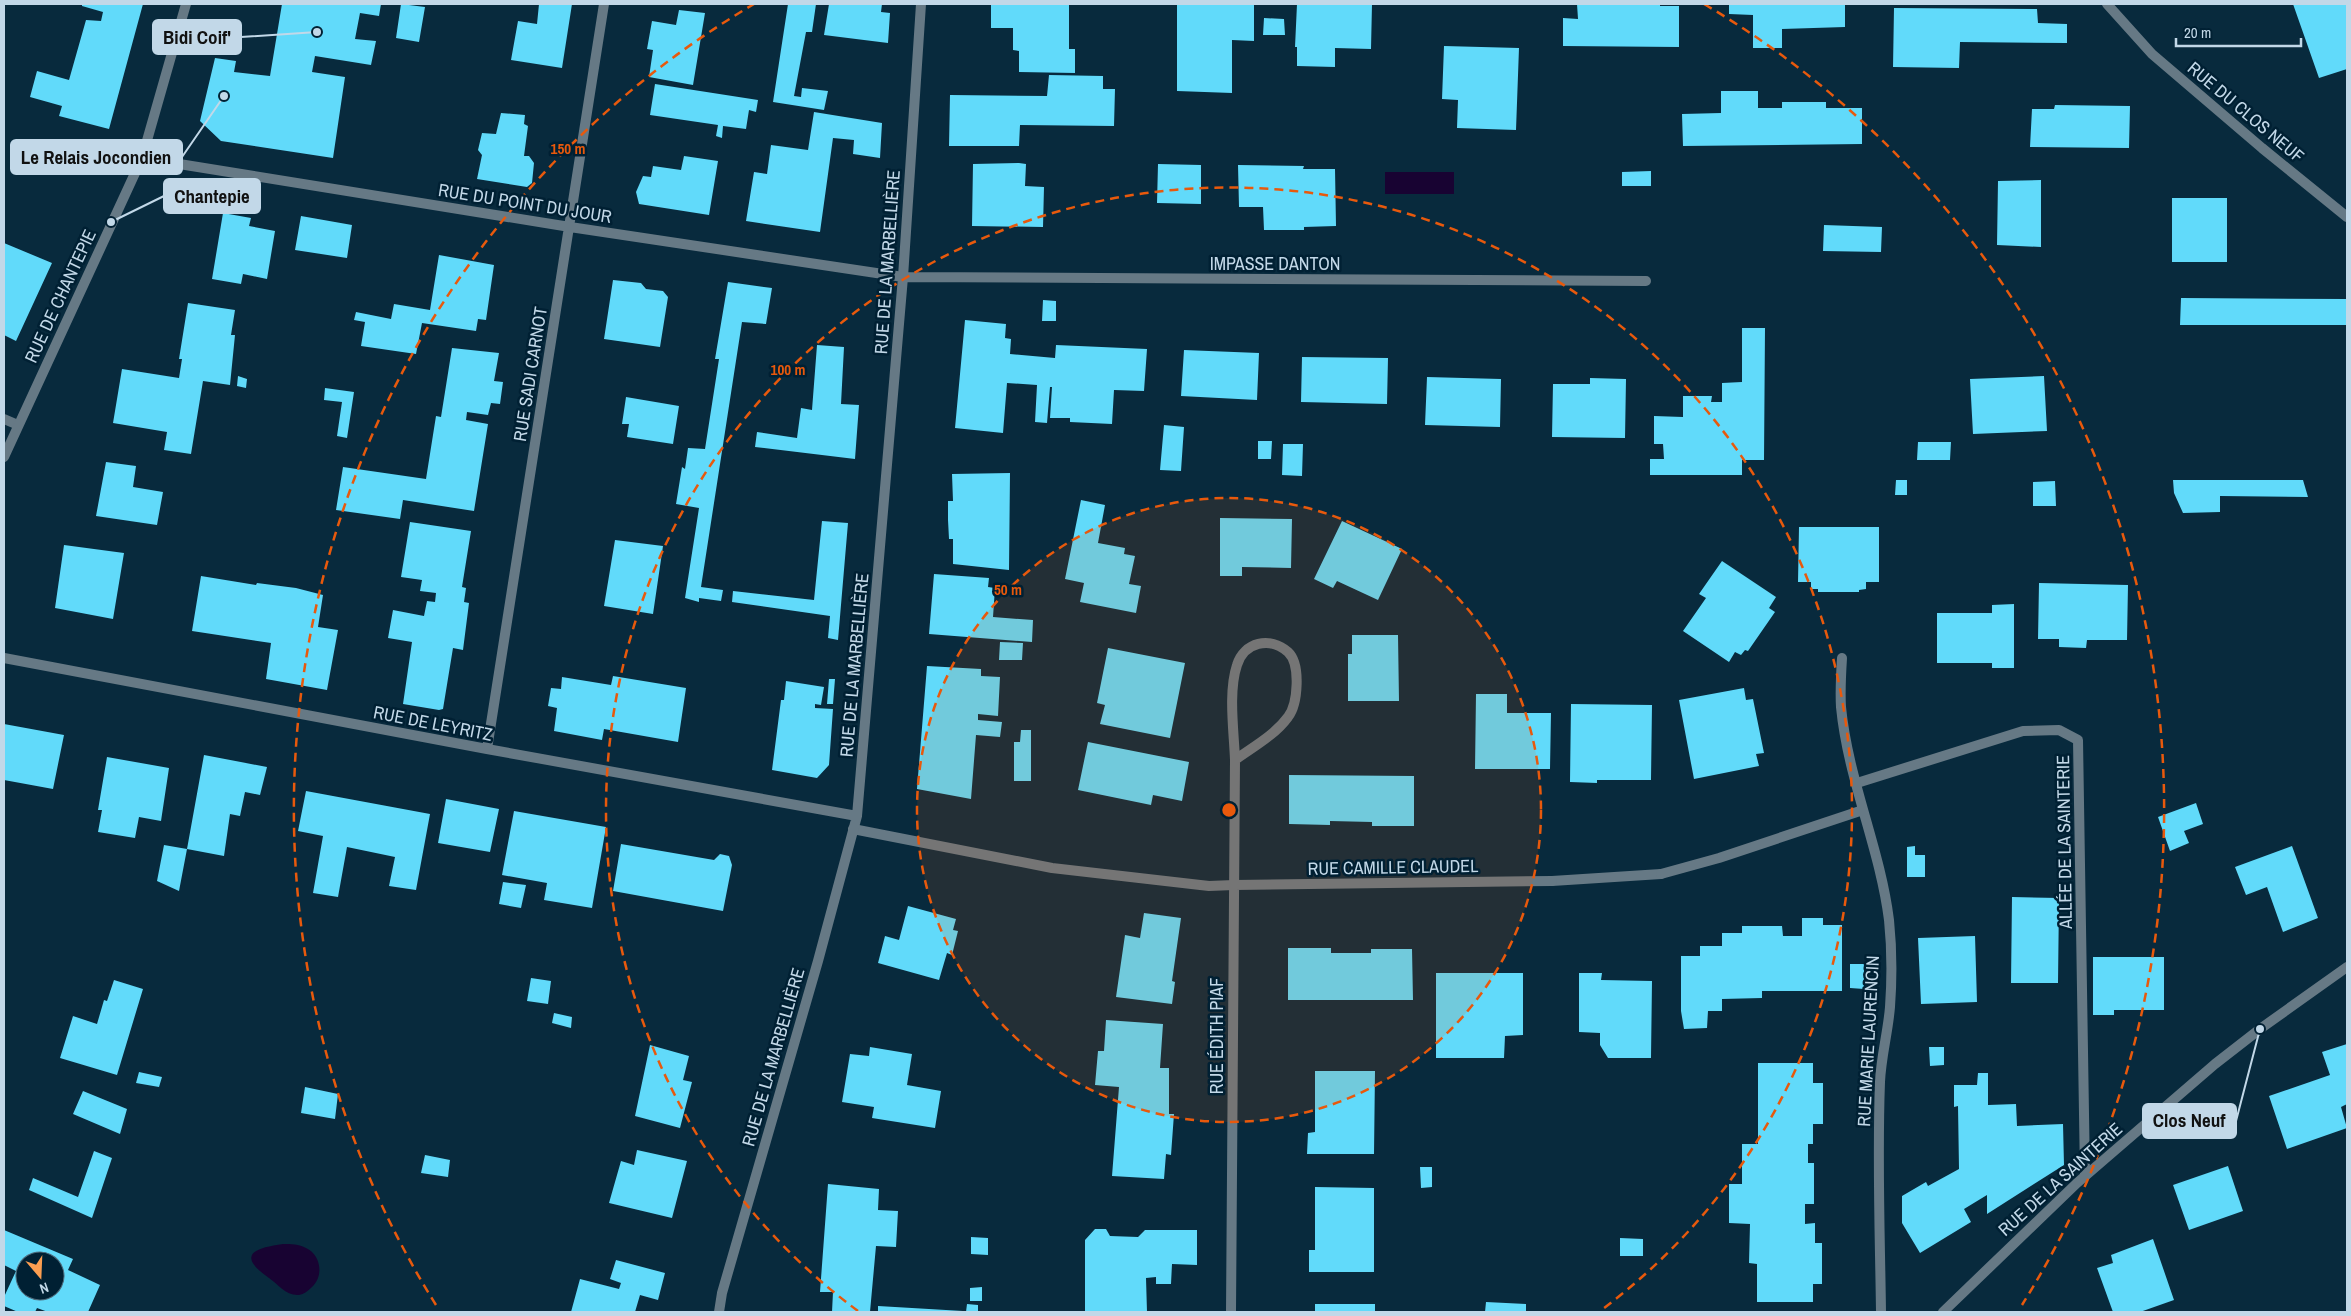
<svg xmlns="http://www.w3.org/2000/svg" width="2351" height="1316" font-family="'Archivo Narrow',sans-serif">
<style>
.water{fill:#180332}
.building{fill:#61dafa;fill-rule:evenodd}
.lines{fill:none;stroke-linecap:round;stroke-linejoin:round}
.service{stroke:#667985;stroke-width:10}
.minor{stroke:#667985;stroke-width:10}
.tertiary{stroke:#667985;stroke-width:10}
.ring{fill:none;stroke:#e8590c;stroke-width:2.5;stroke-dasharray:9 6}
.labels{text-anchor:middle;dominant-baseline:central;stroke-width:5;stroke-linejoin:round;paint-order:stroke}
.street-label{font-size:18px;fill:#c2d8e8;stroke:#002033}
.centre{fill:#e8590c;stroke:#002033;stroke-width:2.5}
.ring-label{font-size:15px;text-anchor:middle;font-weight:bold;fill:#e8590c;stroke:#002033;stroke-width:5;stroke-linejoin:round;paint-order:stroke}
.leader{fill:none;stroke:#c2d8e8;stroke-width:2}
.callout-dot{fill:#c2d8e8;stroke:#002033;stroke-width:2}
.callout{fill:#c2d8e8;stroke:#c2d8e8;stroke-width:2}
.callout-label{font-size:19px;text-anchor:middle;font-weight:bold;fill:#111}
</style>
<rect width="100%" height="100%" fill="#082a3d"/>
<path class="water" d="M 1385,172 L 1454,172 L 1454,194 L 1385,194 Z
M 283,1244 C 291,1244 299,1244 306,1248 C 321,1255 324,1276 312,1287 C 308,1291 304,1294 299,1295 C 286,1296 278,1284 269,1278 C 236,1255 254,1248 283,1244 Z"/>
<path class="building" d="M 82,4 L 143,4 L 109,129 L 59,116 L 62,106 L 30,97 L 37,71 L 69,80 L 86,20 L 101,21 L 103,12 L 82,6 Z
M 282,4 L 381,4 L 379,16 L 360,13 L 355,39 L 376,41 L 371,65 L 315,56 L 312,72 L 345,77 L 333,158 L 221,141 L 200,121 L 215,58 L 236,61 L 234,72 L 270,76 Z
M 401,4 L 425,7 L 419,42 L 396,38 Z
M 539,4 L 572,4 L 562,68 L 511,60 L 518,21 L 537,24 Z
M 788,4 L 816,4 L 812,32 L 806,32 L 794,96 L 801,97 L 802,88 L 828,91 L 824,110 L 773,102 Z
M 829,4 L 882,4 L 881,12 L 890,13 L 888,43 L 824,35 Z
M 991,4 L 1069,4 L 1069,49 L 1075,49 L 1075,73 L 1019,72 L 1019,51 L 1013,50 L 1013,28 L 991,28 Z
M 1177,4 L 1254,4 L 1254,41 L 1232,40 L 1232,93 L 1177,91 Z
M 1297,4 L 1372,4 L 1371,49 L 1335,48 L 1335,67 L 1297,66 L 1297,47 L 1295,47 Z
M 1577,4 L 1660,4 L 1660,6 L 1679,6 L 1679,47 L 1563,46 L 1563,18 L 1578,19 Z
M 1729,4 L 1845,4 L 1845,27 L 1782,29 L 1782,48 L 1753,48 L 1753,15 L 1729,14 Z
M 2293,4 L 2347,4 L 2347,69 L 2319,78 Z
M 1894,8 L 2037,9 L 2038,23 L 2067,24 L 2067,43 L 1960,42 L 1959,68 L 1893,67 Z
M 679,10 L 705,13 L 693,85 L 649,77 L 653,50 L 647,49 L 652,21 L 676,25 Z
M 1264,18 L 1284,19 L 1285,35 L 1263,35 Z
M 1444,46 L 1519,48 L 1516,130 L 1457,128 L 1458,100 L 1442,99 Z
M 1049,75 L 1103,76 L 1103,89 L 1115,89 L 1114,126 L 1020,125 L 1019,146 L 949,146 L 950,95 L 1047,96 Z
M 655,84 L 758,100 L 756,112 L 749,110 L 746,129 L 723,126 L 722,138 L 716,136 L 718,125 L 650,115 Z
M 1721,91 L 1758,91 L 1758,108 L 1782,108 L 1782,102 L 1826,102 L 1826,108 L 1862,108 L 1862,144 L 1683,146 L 1682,114 L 1721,113 Z
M 2055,105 L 2130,106 L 2129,148 L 2030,147 L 2032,109 L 2054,109 Z
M 814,112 L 882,123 L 880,158 L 853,154 L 854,140 L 833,138 L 820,232 L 746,221 L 754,172 L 767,174 L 771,145 L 808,150 Z
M 501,113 L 525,115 L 524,124 L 528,126 L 524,156 L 529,156 L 534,163 L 532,183 L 527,187 L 477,179 L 482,155 L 478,150 L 482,133 L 496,134 Z
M 684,156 L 718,161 L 709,215 L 639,204 L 636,192 L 643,176 L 651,177 L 653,166 L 681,170 Z
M 1019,163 L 1026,164 L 1025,186 L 1044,187 L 1043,227 L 972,226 L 973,164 Z
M 1158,164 L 1201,165 L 1201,204 L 1157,203 Z
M 1238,165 L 1304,166 L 1303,169 L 1335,169 L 1336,226 L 1304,227 L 1304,230 L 1264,230 L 1263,207 L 1239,207 Z
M 1651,171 L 1651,186 L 1622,186 L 1622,172 Z
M 2041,180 L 2041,247 L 1997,245 L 1998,181 Z
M 2172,198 L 2227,198 L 2227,262 L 2172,262 Z
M 223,213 L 251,218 L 249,226 L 275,231 L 267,279 L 243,274 L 241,284 L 212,279 Z
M 301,216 L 352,225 L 347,258 L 295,250 Z
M 1824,225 L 1882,227 L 1881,252 L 1823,251 Z
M 4,243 L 52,263 L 16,341 L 4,335 Z
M 439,255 L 494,265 L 486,320 L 478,319 L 476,331 L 422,323 L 416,354 L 361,346 L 365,322 L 354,320 L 356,312 L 391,319 L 394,304 L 430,310 Z
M 613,280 L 641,283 L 646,289 L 663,291 L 668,297 L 660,347 L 604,339 Z
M 728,282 L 772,288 L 766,324 L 742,322 L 701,587 L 723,590 L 721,601 L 699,598 L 699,602 L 685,598 L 699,508 L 676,504 L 682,467 L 685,469 L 688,448 L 705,449 L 719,359 L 715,359 Z
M 2181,298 L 2347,299 L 2347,325 L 2180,325 Z
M 1043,300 L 1056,301 L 1056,321 L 1042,321 Z
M 188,303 L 235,310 L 231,335 L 235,335 L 230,385 L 203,381 L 191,454 L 164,450 L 167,432 L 113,423 L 122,369 L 179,378 L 182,359 L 179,359 Z
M 965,320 L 1006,324 L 1005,338 L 1011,339 L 1010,354 L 1055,358 L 1056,345 L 1147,349 L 1144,391 L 1114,390 L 1112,424 L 1070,422 L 1070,418 L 1050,418 L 1052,387 L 1050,387 L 1047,423 L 1035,422 L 1037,385 L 1007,383 L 1003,433 L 955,428 Z
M 1742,328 L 1765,328 L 1764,460 L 1742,460 L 1742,475 L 1650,475 L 1650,459 L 1664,459 L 1663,444 L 1654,444 L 1654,416 L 1683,417 L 1683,396 L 1712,396 L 1711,402 L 1722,402 L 1722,383 L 1742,382 Z
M 817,345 L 844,347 L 841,404 L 859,405 L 855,459 L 755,447 L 757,432 L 797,438 L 801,408 L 812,410 Z
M 452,348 L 499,353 L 494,381 L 503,382 L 500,404 L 491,403 L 488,415 L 467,412 L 466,420 L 488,424 L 474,511 L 403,500 L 400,519 L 336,510 L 343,467 L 426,479 L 436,416 L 441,417 Z
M 1184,350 L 1259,353 L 1257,400 L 1181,396 Z
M 1302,357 L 1388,358 L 1387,404 L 1301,402 Z
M 238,376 L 247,379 L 246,388 L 237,386 Z
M 2044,376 L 2047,431 L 1973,434 L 1970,379 Z
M 1427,377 L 1501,379 L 1500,427 L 1425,425 Z
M 1590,378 L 1626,379 L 1625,438 L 1552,437 L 1553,384 L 1590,384 Z
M 325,388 L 354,392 L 347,438 L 337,436 L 342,402 L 324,400 Z
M 626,397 L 679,406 L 673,444 L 627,437 L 629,424 L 622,424 Z
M 1164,425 L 1184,427 L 1181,471 L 1160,470 Z
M 1258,441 L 1272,441 L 1271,459 L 1258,459 Z
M 1918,442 L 1951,442 L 1950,460 L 1917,460 Z
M 1283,444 L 1303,444 L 1302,476 L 1282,475 Z
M 106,462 L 136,466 L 133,487 L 163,492 L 157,525 L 96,516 Z
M 1010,473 L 1009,570 L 953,564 L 953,539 L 949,539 L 948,520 L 948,501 L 953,501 L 952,474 Z
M 1896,480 L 1907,480 L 1907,495 L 1895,495 Z
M 2173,480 L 2303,480 L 2308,497 L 2220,496 L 2220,512 L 2183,513 L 2174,493 Z
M 2055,481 L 2056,506 L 2033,506 L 2033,482 Z
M 1081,500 L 1105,505 L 1098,543 L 1125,548 L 1124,554 L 1135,556 L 1129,584 L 1141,586 L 1136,613 L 1080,602 L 1084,583 L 1065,579 Z
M 1220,518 L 1292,519 L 1291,568 L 1242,567 L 1242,576 L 1220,576 Z
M 822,521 L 848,523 L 838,640 L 828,638 L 830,616 L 732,602 L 733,591 L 814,600 Z
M 1342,521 L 1402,549 L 1378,600 L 1337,581 L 1333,588 L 1314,579 Z
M 410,522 L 471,531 L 462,587 L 466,588 L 464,602 L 469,603 L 463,650 L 453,648 L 443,709 L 439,710 L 403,704 L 412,642 L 388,638 L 393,610 L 424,616 L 427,601 L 435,602 L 436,593 L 420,591 L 422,580 L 401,577 Z
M 1799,527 L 1879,527 L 1879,582 L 1866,582 L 1866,589 L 1859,590 L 1859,592 L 1818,592 L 1818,589 L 1811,589 L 1811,582 L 1798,582 Z
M 615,540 L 663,546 L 653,614 L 604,606 Z
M 64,545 L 124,553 L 113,619 L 55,608 Z
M 1722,561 L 1776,597 L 1769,608 L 1775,612 L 1748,651 L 1745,650 L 1741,655 L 1735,652 L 1729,662 L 1683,631 L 1706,598 L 1699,594 Z
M 934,574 L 989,578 L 988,587 L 995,588 L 993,617 L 1033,620 L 1032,642 L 929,634 Z
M 201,576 L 256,585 L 257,583 L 296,588 L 323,595 L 318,627 L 338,630 L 327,690 L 266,679 L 271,643 L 192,631 Z
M 2039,583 L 2128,585 L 2127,640 L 2087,640 L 2086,648 L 2059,647 L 2059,639 L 2038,639 Z
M 2014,604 L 2014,668 L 1992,668 L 1992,663 L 1937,663 L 1937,613 L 1992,613 L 1992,605 Z
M 1352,635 L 1398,635 L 1399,701 L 1348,701 L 1348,654 L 1352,654 Z
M 1000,642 L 1023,643 L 1022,660 L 999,660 Z
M 1108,648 L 1185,663 L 1170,738 L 1100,724 L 1105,705 L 1097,703 Z
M 927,666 L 981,669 L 981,676 L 1000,677 L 998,716 L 978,714 L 978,720 L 1002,722 L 1000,737 L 976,735 L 971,799 L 917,789 Z
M 613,676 L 686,688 L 678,742 L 604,729 L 602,740 L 554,731 L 557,708 L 548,706 L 551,688 L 561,689 L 562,677 L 611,685 Z
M 829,679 L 835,679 L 833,704 L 827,704 Z
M 786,681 L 824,687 L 821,705 L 815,704 L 815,708 L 833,709 L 829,765 L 817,778 L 772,770 L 781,700 L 784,700 Z
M 1744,688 L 1746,700 L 1753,699 L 1764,753 L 1756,754 L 1759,766 L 1694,779 L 1679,700 Z
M 1476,694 L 1507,694 L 1507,713 L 1551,713 L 1550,769 L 1475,769 Z
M 1571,704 L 1652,705 L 1651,780 L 1597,780 L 1597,783 L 1570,782 Z
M 4,724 L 64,735 L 53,789 L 4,780 Z
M 1021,730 L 1031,730 L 1031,781 L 1014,781 L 1014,742 L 1020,742 Z
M 1088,742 L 1189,762 L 1182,801 L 1153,795 L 1151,805 L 1078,790 Z
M 204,755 L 267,767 L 260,795 L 245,792 L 240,816 L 230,814 L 224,856 L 187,849 Z
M 107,757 L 169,768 L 161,821 L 139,817 L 135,838 L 98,832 L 102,810 L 98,810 Z
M 1289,775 L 1414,776 L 1414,826 L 1372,826 L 1372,822 L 1330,821 L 1330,825 L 1289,824 Z
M 306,791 L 430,814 L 416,890 L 389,886 L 395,857 L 347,847 L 338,897 L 313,893 L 323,836 L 298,831 Z
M 446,799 L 499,809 L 490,852 L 438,843 Z
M 2196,803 L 2203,824 L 2184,831 L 2189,843 L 2170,851 L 2158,817 Z
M 514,811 L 606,827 L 592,908 L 544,900 L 547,883 L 502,875 Z
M 621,844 L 714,860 L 720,854 L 729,856 L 732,865 L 723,911 L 613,891 Z
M 164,845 L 187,849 L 179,891 L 157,881 Z
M 1915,846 L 1915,855 L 1925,855 L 1925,877 L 1907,877 L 1907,847 Z
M 2292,846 L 2318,918 L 2283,932 L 2267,887 L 2246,895 L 2235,867 Z
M 503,882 L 526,885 L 521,908 L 499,904 Z
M 2012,897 L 2059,898 L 2058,983 L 2011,983 Z
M 908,906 L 956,919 L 953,930 L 958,931 L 952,955 L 947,953 L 939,980 L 878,963 L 885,936 L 899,940 Z
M 1144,913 L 1181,918 L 1172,981 L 1175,982 L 1172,1004 L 1116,997 L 1125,935 L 1140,938 Z
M 1802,918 L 1823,918 L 1823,925 L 1842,925 L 1842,991 L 1762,991 L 1762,998 L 1722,999 L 1722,1011 L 1708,1011 L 1707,1028 L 1684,1029 L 1681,1011 L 1681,956 L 1700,956 L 1700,946 L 1722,946 L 1722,933 L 1742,933 L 1742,926 L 1782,926 L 1783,936 L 1802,936 Z
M 1975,936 L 1977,1002 L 1921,1004 L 1918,938 Z
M 1288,948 L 1331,948 L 1331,953 L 1371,953 L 1371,949 L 1412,949 L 1413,1000 L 1288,1000 Z
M 2093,957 L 2164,957 L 2164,1010 L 2114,1010 L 2114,1015 L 2093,1015 Z
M 1850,964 L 1864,964 L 1864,989 L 1850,988 Z
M 1436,973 L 1523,973 L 1523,1035 L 1505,1036 L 1504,1058 L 1436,1058 Z
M 1579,973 L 1602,973 L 1601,980 L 1652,981 L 1651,1058 L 1608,1058 L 1600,1045 L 1600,1033 L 1579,1032 Z
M 531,978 L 551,981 L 548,1004 L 527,1001 Z
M 114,980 L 143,989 L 117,1075 L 60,1058 L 73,1016 L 97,1024 L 104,1000 L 107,1001 Z
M 554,1013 L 572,1017 L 571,1028 L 552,1023 Z
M 1106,1020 L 1163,1024 L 1160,1068 L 1169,1068 L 1169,1114 L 1174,1114 L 1171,1155 L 1166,1154 L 1164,1179 L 1112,1176 L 1119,1087 L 1095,1085 L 1098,1051 L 1104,1051 Z
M 2347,1044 L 2347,1104 L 2341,1107 L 2347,1128 L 2287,1149 L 2269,1096 L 2330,1075 L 2322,1052 Z
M 650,1045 L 689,1056 L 683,1080 L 692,1082 L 680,1128 L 635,1116 Z
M 870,1047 L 912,1054 L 907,1085 L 941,1091 L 935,1128 L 872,1118 L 874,1107 L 842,1102 L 850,1054 L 869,1056 Z
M 1929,1047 L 1944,1047 L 1944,1065 L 1930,1066 Z
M 1758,1063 L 1813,1063 L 1813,1083 L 1823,1083 L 1823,1124 L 1813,1124 L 1813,1144 L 1808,1144 L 1808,1163 L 1814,1163 L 1814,1204 L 1805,1204 L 1805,1224 L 1815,1223 L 1815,1243 L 1822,1243 L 1822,1284 L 1813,1284 L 1813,1302 L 1757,1302 L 1757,1264 L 1749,1263 L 1750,1224 L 1729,1223 L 1729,1184 L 1742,1184 L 1742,1144 L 1758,1144 Z
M 1315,1071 L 1375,1071 L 1374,1154 L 1307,1154 L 1308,1133 L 1315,1132 Z
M 139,1072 L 162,1077 L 159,1087 L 136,1083 Z
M 1978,1073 L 1988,1073 L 1988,1105 L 2016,1104 L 2017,1126 L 2063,1124 L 2064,1165 L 1987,1214 L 1987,1195 L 1964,1209 L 1971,1222 L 1920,1253 L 1902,1223 L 1902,1196 L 1926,1182 L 1928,1186 L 1959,1169 L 1958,1106 L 1954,1107 L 1954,1085 L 1977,1085 Z
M 305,1087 L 338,1094 L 335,1119 L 301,1113 Z
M 83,1091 L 127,1109 L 120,1134 L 73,1114 Z
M 637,1150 L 687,1161 L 672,1218 L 609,1203 L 621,1161 L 634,1165 Z
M 94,1151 L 112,1158 L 92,1218 L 29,1190 L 33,1178 L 78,1197 Z
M 425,1155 L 450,1160 L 448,1177 L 421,1173 Z
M 2228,1166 L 2243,1211 L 2189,1230 L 2173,1185 Z
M 1420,1167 L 1432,1167 L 1432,1187 L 1421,1188 Z
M 828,1184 L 879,1189 L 878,1210 L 898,1211 L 896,1247 L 876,1246 L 870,1312 L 832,1312 L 833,1292 L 820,1292 Z
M 1315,1187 L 1374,1188 L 1374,1272 L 1309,1272 L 1309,1250 L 1315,1250 Z
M 1095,1229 L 1106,1229 L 1110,1236 L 1138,1237 L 1145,1230 L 1197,1230 L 1197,1265 L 1172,1264 L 1171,1284 L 1156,1284 L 1156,1277 L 1146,1278 L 1147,1312 L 1085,1312 L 1085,1240 Z
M 4,1230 L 73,1259 L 68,1270 L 100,1285 L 88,1312 L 48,1312 L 37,1308 L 35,1312 L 18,1312 L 4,1306 L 4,1297 L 16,1271 L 4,1265 ZM 25,1261 L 55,1261 L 55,1291 L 25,1291 Z
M 971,1237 L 988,1238 L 988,1255 L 971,1254 Z
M 1620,1238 L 1643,1239 L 1643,1256 L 1620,1256 Z
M 2153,1239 L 2174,1300 L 2140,1312 L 2113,1312 L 2097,1268 L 2113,1263 L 2111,1255 Z
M 616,1260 L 665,1273 L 658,1300 L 640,1295 L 635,1312 L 571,1312 L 580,1279 L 619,1289 L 621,1283 L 610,1279 Z
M 982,1287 L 982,1301 L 970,1301 L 970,1288 Z
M 1486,1302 L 1526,1304 L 1526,1312 L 1485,1312 Z
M 967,1304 L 978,1305 L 978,1312 L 966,1312 Z
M 1315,1304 L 1375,1304 L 1375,1312 L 1315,1312 Z
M 878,1306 L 963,1311 L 963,1312 L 878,1312 Z"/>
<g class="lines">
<path class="service" d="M 1857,783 L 2023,731 L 2059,730 L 2078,740 L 2085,1176
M 853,829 L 1052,868 L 1209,886 L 1234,885
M 1552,881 L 1661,874"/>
<path class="minor" d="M 142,158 L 570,227 L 903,277 L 1646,281
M 4,419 L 18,425
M 4,658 L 487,749 L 857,816
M 1842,658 C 1841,674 1840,691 1841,707 C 1848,780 1880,848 1889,920 C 1892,949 1892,979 1890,1007 C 1888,1032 1881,1057 1880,1082 C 1877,1159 1880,1236 1881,1312
M 487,749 L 604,4
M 1661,874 L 1719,858 L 1863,810
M 1234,885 L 1552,881
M 719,1312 L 722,1293 L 818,961 L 857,816 L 903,277 L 921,4
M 1231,1312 L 1235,760 C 1234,732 1228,692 1237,665 C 1244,642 1270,636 1288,652 C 1301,664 1298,704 1288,717 C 1275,735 1253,747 1235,760
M 1943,1312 L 2077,1183 L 2215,1064 L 2260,1029 L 2347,967"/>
<path class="tertiary" d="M 2107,4 L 2152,54 L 2262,148 L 2347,217
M 4,457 L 142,158 L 186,4"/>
</g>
<circle cx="1229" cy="810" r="312" fill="#e8590c" fill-opacity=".12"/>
<g class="ring">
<circle cx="1229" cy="810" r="312"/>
<path d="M858 1311A623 623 0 1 1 1600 1311"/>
<path d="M436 1305A935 935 0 0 1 754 4M1704 4A935 935 0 0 1 2022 1305"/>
</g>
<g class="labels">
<g class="street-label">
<text transform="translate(2246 112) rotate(40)">RUE DU CLOS NEUF</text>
<text transform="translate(525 203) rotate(9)">RUE DU POINT DU JOUR</text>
<text transform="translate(887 262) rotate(-86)">RUE DE LA MARBELLIÈRE</text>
<text x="1275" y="263">IMPASSE DANTON</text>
<text transform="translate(60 296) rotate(-65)">RUE DE CHANTEPIE</text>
<text transform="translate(530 374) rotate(-81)">RUE SADI CARNOT</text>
<text transform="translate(854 665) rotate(-85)">RUE DE LA MARBELLIÈRE</text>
<text transform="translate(433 723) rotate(11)">RUE DE LEYRITZ</text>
<text transform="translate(2064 842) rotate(-91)">ALLÉE DE LA SAINTERIE</text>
<text transform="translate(1393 867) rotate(-1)">RUE CAMILLE CLAUDEL</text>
<text transform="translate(1216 1036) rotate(-90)">RUE ÉDITH PIAF</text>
<text transform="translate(1868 1041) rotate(-87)">RUE MARIE LAURENCIN</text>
<text transform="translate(773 1057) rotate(-74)">RUE DE LA MARBELLIÈRE</text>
<text transform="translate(2060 1179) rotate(-42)">RUE DE LA SAINTERIE</text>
</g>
</g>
<circle cx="1229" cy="810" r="8" class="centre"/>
<g class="ring-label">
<text x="568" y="154">150 m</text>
<text x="788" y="375">100 m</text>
<text x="1008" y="595">50 m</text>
</g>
<path class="leader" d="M317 32L241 37M224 96L182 157M111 222L164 196M2260 1029L2236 1121"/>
<g class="callout-dot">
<circle cx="317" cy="32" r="5"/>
<circle cx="224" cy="96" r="5"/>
<circle cx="111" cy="222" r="5"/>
<circle cx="2260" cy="1029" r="5"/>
</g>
<g class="callout">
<rect x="153" y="20" width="88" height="34" rx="5"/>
<rect x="11" y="140" width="171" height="34" rx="5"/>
<rect x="164" y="179" width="96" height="34" rx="5"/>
<rect x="2143" y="1104" width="93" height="34" rx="5"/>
</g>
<g class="callout-label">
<text x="197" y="44">Bidi Coif'</text>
<text x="96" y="164">Le Relais Jocondien</text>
<text x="212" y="203">Chantepie</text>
<text x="2189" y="1127">Clos Neuf</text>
</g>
<rect width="2351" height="1316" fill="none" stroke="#c2d8e8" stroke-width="10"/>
<g transform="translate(40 1276) rotate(161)"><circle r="24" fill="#002033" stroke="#4e6a7b"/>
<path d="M0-4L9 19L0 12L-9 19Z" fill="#fb9e51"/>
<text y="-8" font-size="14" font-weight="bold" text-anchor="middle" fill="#c2d8e8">N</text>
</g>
<path d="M2176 38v8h125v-8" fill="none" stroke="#c2d8e8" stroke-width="2.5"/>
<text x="2184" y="38" font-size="15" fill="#c2d8e8" stroke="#002033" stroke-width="4" paint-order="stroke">20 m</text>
</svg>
